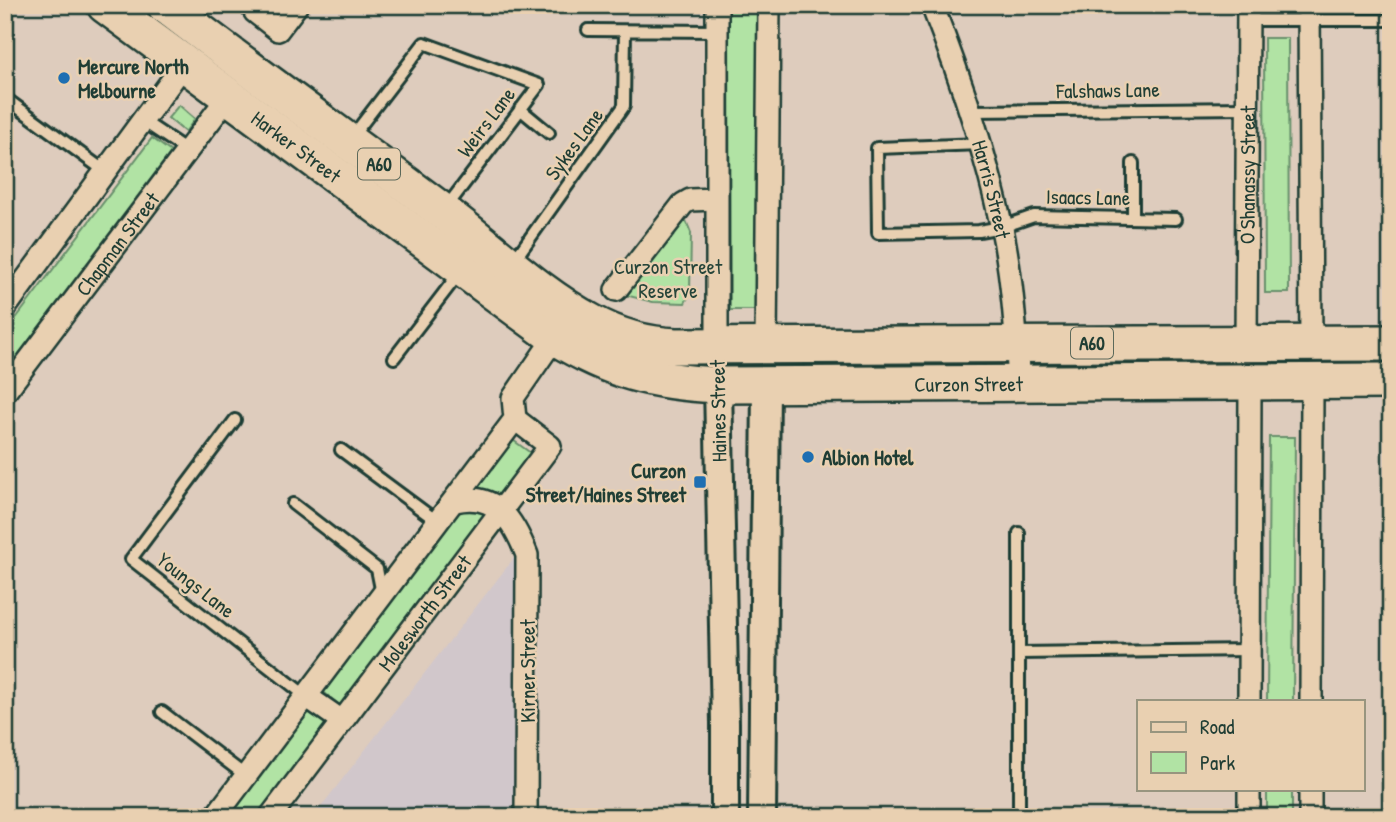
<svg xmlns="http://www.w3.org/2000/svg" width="1396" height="822" font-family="'Patrick Hand',sans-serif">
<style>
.built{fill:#d1c7cb}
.green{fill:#b1e3a4;stroke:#68906c;stroke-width:2}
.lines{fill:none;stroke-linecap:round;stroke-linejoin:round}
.service-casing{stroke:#1f3d34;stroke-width:16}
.minor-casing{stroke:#1f3d34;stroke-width:26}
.tertiary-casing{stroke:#1f3d34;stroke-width:32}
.trunk-casing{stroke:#1f3d34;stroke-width:40}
.service{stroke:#e9d0b1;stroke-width:10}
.minor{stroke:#e9d0b1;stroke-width:21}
.tertiary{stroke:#e9d0b1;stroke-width:26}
.trunk{stroke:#e9d0b1;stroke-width:35}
.poi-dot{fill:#1f6fb2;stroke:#e9d0b1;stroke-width:2.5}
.labels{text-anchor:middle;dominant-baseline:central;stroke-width:5;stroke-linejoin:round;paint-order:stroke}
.shield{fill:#e9d0b1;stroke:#5c695a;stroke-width:2}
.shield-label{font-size:19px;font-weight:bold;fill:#1f3d34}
.poi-label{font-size:21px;font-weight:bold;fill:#1f3d34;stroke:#e9d0b1;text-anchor:start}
.street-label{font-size:21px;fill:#1f3d34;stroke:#e9d0b1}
.park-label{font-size:21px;fill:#26453a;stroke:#e9d0b1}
</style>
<rect width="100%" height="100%" fill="#deccbd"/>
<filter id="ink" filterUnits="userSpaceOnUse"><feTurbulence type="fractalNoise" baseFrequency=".0143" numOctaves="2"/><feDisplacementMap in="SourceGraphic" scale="14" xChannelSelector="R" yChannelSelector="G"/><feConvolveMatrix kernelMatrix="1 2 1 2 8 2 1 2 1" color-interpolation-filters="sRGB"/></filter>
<g filter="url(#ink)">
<path class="built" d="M 517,554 L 517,817 L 313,817 Z"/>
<path class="green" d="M 729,5 L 757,5 L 757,310 L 730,310 Z
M 1264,38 L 1288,38 L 1289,293 L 1265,293 Z
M 179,105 L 195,119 L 185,132 L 168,118 Z
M 152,138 L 171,152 L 5,372 L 5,333 Z
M 685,218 L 691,233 L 690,293 L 685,303 L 653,302 L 625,295 Z
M 1269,437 L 1295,437 L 1293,701 L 1267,701 Z
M 510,438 L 532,454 L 342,707 L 321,690 Z
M 308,709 L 328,725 L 258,817 L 226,817 Z
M 1267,789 L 1292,789 L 1292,817 L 1267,817 Z"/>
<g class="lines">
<defs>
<path id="service" d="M 1248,20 L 1391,20
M 588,30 L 717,31
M 5,98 L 106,172
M 520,109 L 549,133
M 969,111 L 1247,108
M 143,121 L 188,151
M 352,137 L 424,43 L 539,85 L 445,209
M 981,144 L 877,148 L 878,233 L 979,231 L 1002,227 L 1034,216 L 1176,219
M 1133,163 L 1133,216
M 513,262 L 624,106 L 625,31
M 394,358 L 460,272
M 235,420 L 131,559 L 306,696
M 341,450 L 438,522
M 293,504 L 377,569 L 382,594
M 1019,533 L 1019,817
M 1019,653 L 1249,650
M 162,712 L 246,776"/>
<g id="minor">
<path d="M 251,5 L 255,12 L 278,30 L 297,5"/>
<path id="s1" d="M 932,5 C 960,77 985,149 1001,224 C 1012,274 1016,332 1019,383"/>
<path d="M 1309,5 L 1311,343"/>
<path d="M 616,290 L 683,204 L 690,200 L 716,199"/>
<path d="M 5,308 L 184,64"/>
<path id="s2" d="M 1246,343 L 1248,5"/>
<path d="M 766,345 L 769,5"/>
<path d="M 717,346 L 717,5"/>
<path id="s3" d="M 5,392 L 228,97"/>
<path d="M 455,501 C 497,491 514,522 527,555 L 526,817"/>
<path d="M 306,696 L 342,721"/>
<path d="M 1249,701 L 1250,382"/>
<path d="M 1311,701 L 1312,381"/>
<path d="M 1249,789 L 1249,817"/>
<path d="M 215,817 L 515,419 L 513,398 L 555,337"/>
<path id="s4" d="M 270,817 L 550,446 L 515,419"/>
<path d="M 1310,817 L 1310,789"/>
</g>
<path id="tertiary" d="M 718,385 L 725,723 L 725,817
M 762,817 L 766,385"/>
<g id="trunk">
<path id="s5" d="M 105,5 L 555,337 C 611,371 652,382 718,385 L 1391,381"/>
<path d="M 165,5 C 256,75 350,142 442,211 C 491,247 537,293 591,322 C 618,337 646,345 677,346 L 1391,343"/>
</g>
</defs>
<use href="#service" class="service-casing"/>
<use href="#minor" class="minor-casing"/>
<use href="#tertiary" class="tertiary-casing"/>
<use href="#trunk" class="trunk-casing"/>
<use href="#service" class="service"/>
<use href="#minor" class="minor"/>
<use href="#tertiary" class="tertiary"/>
<use href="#trunk" class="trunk"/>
</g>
</g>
<g class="poi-dot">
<circle cx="64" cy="78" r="7"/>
<circle cx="808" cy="457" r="7"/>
<rect x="693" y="475" width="14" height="14" rx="3.5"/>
</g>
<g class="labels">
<g class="shield">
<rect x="358" y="148.5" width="42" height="31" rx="5"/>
<rect x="1071" y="327.5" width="42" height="31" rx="5"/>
</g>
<g class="shield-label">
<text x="379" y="164">A60</text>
<text x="1092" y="343">A60</text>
</g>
<g class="poi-label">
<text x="78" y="66">Mercure North<tspan x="78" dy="24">Melbourne</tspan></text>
<text x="822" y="457">Albion Hotel</text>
<text x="686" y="470" text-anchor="end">Curzon<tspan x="686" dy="24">Street/Haines Street</tspan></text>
</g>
<g class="street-label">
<text transform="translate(1108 90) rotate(-1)">Falshaws Lane</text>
<text transform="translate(486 122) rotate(-53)">Weirs Lane</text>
<text transform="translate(574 144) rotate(-54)">Sykes Lane</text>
<text stroke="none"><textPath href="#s5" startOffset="238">Harker Street</textPath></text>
<text stroke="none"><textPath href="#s2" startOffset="168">O'Shanassy Street</textPath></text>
<text stroke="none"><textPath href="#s1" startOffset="194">Harris Street</textPath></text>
<text transform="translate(1088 197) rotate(1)">Isaacs Lane</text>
<text stroke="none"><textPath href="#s3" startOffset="186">Chapman Street</textPath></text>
<text stroke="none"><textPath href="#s5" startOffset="982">Curzon Street</textPath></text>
<text transform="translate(718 411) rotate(-91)">Haines Street</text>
<text transform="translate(196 585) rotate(38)">Youngs Lane</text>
<text stroke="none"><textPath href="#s4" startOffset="256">Molesworth Street</textPath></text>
<text transform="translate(527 671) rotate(-90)">Kirner Street</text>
</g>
<g class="park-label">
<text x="668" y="266">Curzon Street<tspan x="668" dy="24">Reserve</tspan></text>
</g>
</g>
<rect width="1396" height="822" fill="none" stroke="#e9d0b1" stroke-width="28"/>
<rect x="14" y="14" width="1368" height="794" fill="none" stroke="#1f3d34" stroke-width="2.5" filter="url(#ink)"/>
<rect x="1137" y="700" width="228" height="91" fill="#e9d0b1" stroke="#98957f" stroke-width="2"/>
<rect x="1151" y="722" width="35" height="10" fill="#e9d0b1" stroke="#98957f" stroke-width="2"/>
<text x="1200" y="734" font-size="21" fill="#1f3d34">Road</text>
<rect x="1151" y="752" width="35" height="21" fill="#b1e3a4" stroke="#98957f" stroke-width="2"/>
<text x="1200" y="770" font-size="21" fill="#1f3d34">Park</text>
</svg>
